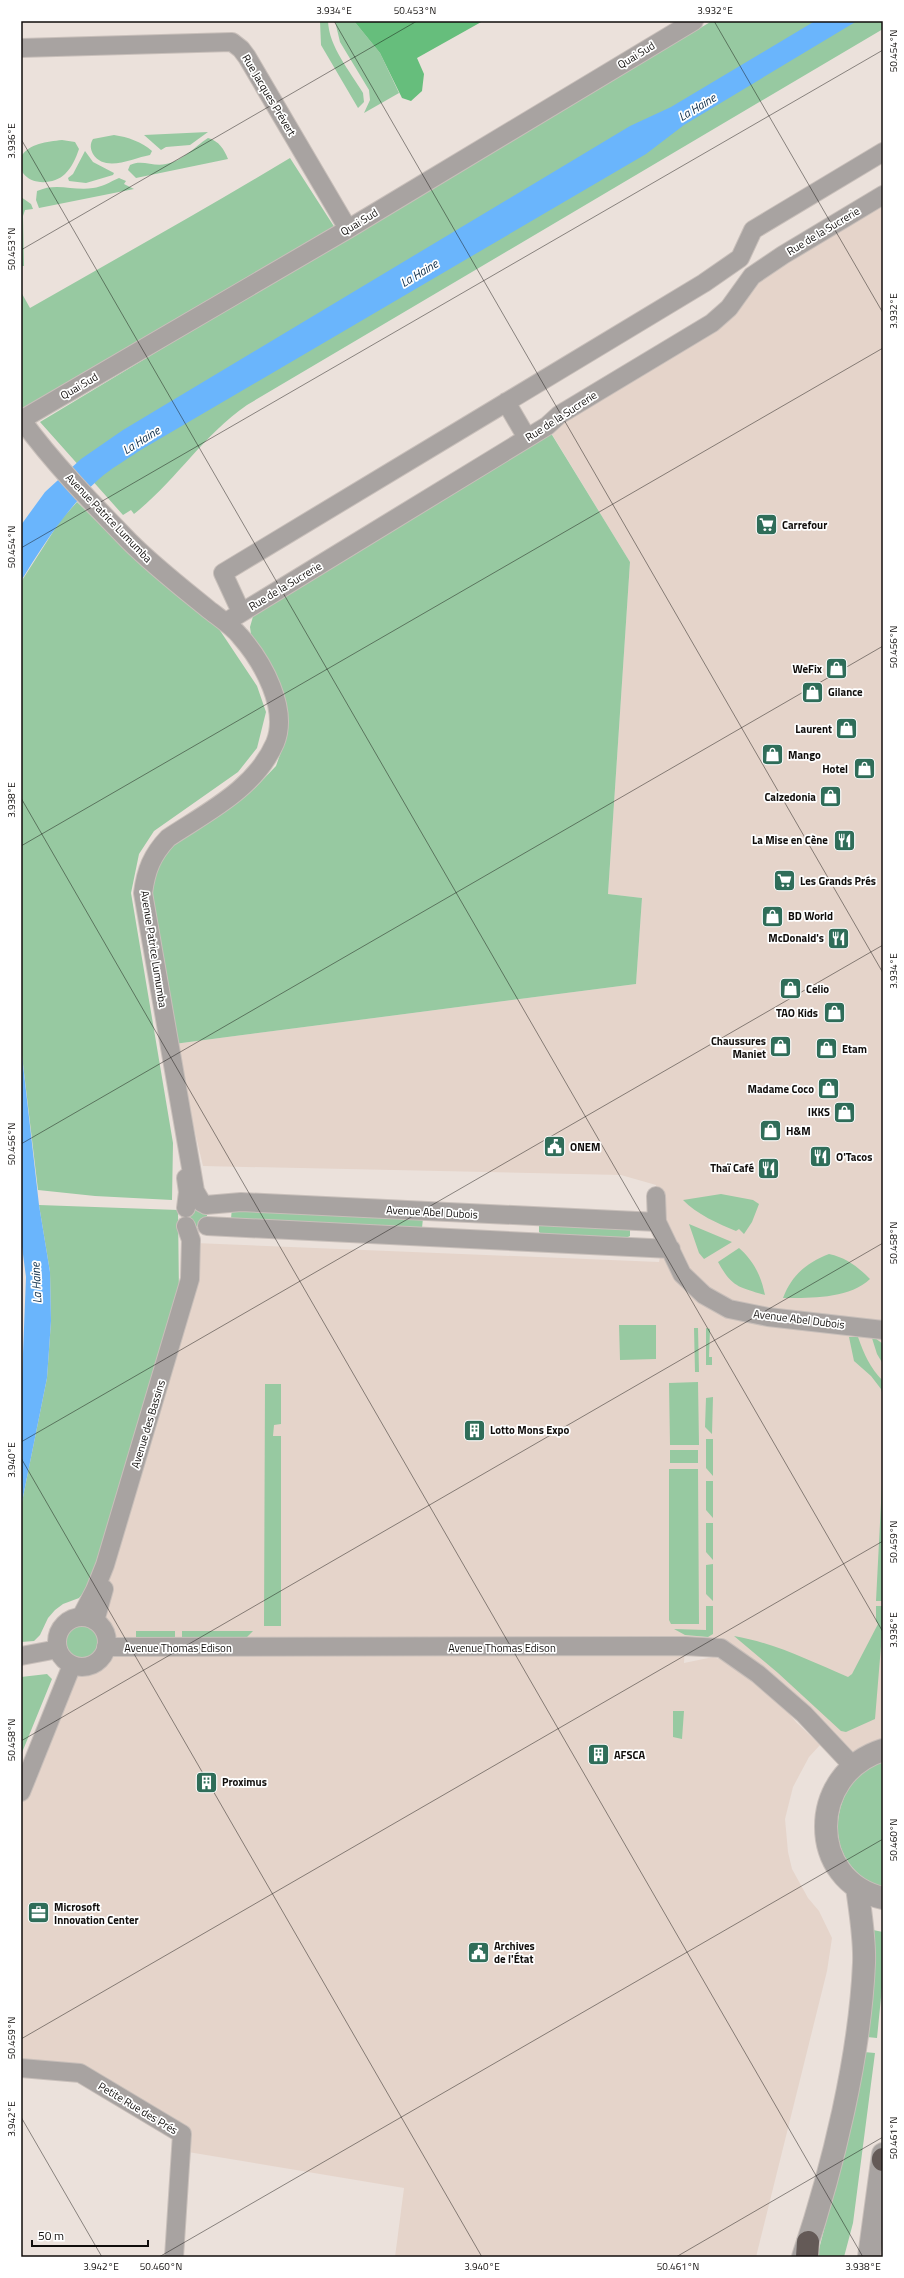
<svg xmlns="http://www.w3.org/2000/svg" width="904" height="2278" font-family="'Titillium Web',sans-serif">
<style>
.built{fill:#e5d4ca}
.green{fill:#97c9a1}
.forest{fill:#66be7c}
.water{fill:#6ab5fc}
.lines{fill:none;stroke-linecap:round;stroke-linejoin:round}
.minor-casing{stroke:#c8bfba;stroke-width:20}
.tertiary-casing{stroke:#c8bfba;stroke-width:24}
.motorway-casing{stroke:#c8bfba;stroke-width:24}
.minor{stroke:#a8a3a1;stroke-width:18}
.tertiary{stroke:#a8a3a1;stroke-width:22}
.motorway{stroke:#645a57;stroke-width:22}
.ticks{fill:none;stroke:#100d0b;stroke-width:1;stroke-opacity:0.45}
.labels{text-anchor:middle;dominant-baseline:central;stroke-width:3.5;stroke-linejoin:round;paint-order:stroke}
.street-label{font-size:11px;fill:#100d0b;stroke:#fff}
.poi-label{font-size:11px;font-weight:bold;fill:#100d0b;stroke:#fff;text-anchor:start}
.water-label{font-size:12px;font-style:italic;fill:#0d2c48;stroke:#fff}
.neatline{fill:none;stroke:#100d0b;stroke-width:1.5}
.ticks-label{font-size:10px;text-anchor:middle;fill:#100d0b}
</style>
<rect width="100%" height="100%" fill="#ebe1db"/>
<path class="built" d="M 883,195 L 883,1750 L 870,1754 L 852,1765 L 804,1714 L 758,1674 L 721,1648 L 685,1646 L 684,1663 L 713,1657 L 736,1664 L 754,1678 L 775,1696 L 796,1722 L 820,1745 L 809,1757 L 793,1787 L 785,1819 L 788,1852 L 792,1869 L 808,1898 L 819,1911 L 832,1938 L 827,1971 L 756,2257 L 395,2257 L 404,2188 L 182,2151 L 182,2134 L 80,2073 L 21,2068 L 21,1792 L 54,1715 L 99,1591 L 192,1282 L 195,1243 L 659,1262 L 664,1234 L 657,1222 L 656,1185 L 621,1175 L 203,1166 L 174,1044 L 636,984 L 642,898 L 608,894 L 630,562 L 547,426 L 559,415 L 712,323 L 729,308 L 752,276 L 783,255 Z"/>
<path class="green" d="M 320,21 L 328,21 C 329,47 350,71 363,93 L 364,102 L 358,108 L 321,45 Z
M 335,21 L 354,21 L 380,53 L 399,93 L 364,113 L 370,100 L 369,90 L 340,42 Z
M 712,21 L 883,21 L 883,29 L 247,405 C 202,436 176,481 134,514 L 131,510 L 123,515 L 40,422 L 444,179 Z
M 208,132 L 190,145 L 166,147 L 161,150 L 144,135 Z
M 114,135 C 128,137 142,142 152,151 L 150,155 C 133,158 105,173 93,154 C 90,148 90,144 93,139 Z
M 208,138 C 219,141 224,149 228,159 L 136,178 L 128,170 L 130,165 C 142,159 153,167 166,164 C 183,161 194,147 208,138 Z
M 62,140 L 75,142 L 79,149 C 76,158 72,167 65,174 C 55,184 32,186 23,173 C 20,168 21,162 21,157 C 29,143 47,142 62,140 Z
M 85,151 L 93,162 L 114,173 L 113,175 L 86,183 L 69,181 L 68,178 L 73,174 Z
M 290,158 L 335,228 L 25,412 L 21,405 L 21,292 L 30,308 C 117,258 204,210 290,158 Z
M 119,178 L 126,181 L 124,184 L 134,189 L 39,208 L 36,200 L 37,191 C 56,182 73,191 93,188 C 102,187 110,182 119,178 Z
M 21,197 L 31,204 L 33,209 L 25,210 L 23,216 L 24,266 L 21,266 Z
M 549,430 L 630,562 L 608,894 L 642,898 L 636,984 L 174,1044 L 152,889 L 158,862 L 174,843 L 255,788 L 276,766 L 287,735 L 288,712 L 252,641 L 250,627 L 254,613 Z
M 77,502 L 147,570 L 219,629 L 257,686 L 266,712 L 257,748 L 238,772 L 154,831 L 139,854 L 131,893 L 173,1143 L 172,1200 L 95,1196 L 38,1190 L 21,1047 L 21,582 L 60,521 Z
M 721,1194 L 753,1200 L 759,1204 L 752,1222 L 744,1234 L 739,1229 L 736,1231 C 719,1224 696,1214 683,1200 Z
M 39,1205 L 178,1210 L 179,1295 L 139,1430 L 88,1587 L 79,1598 L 63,1604 L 55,1610 L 48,1618 L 40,1635 L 34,1641 L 21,1642 L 21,1507 L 47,1378 L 51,1321 L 50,1272 Z
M 193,1207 L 207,1214 L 207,1217 L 201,1226 L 194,1227 L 187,1221 L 187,1214 Z
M 232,1207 L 423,1218 L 422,1228 L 231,1219 Z
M 539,1222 L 630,1227 L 630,1236 L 626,1238 L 542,1235 L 539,1232 Z
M 689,1224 L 732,1242 L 704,1259 L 699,1253 Z
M 739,1248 C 754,1261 761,1276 765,1295 C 738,1287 732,1287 718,1262 Z
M 829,1254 C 847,1258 858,1267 870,1279 C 849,1299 810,1298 783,1298 C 792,1275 806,1263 829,1254 Z
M 619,1325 L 656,1325 L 656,1359 L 620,1360 Z
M 694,1328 L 698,1328 L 699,1372 L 695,1372 Z
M 706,1328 L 710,1329 L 709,1357 L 712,1357 L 712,1365 L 706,1365 Z
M 871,1335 L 883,1344 L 883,1364 L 877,1354 Z
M 849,1337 L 858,1337 C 864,1354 870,1368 883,1381 L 883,1396 L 881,1389 L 871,1376 L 854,1361 Z
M 698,1382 L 699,1445 L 670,1445 L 669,1383 Z
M 265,1384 L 281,1384 L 281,1424 L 274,1425 L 273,1436 L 281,1436 L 281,1626 L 264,1626 Z
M 713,1397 L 712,1434 L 705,1427 L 706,1398 Z
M 706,1439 L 713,1439 L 713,1476 L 706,1468 Z
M 670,1450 L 698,1450 L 698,1463 L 670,1463 Z
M 883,1464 L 883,1589 L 882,1601 L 876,1601 Z
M 669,1469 L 698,1469 L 699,1624 L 671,1624 L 669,1620 Z
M 706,1481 L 713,1481 L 713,1518 L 706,1510 Z
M 706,1523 L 713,1523 L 713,1560 L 706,1552 Z
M 713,1564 L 713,1601 L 706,1594 L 706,1565 Z
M 706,1606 L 713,1606 L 713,1634 L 708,1637 L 685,1635 L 674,1629 L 706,1630 Z
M 876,1606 L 883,1606 L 883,1622 L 875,1719 L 846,1732 L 841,1731 L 778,1673 L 734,1636 C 775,1643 810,1661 848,1677 L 852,1674 L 878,1624 L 876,1621 Z
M63 1643a20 20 0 1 1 40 0a20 20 0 1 1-40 0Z
M 136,1631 L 175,1631 L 175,1637 L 136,1638 Z
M 182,1631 L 253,1631 L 246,1638 L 182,1638 Z
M 47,1674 L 52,1679 L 21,1755 L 21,1677 Z
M 673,1711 L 684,1711 L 682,1739 L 673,1737 Z
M 883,1762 L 883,1888 C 869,1882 858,1876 849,1863 C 824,1830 843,1772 883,1762 Z
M 873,1930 L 883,1932 L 883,1977 L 877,2038 L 867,2037 L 875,1951 Z
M 864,2052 L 875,2053 L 853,2223 L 844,2257 L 817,2257 L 842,2160 Z"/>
<path class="forest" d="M 354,21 L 483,21 L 417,58 L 424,74 L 422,91 L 411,101 L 402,98 L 380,53 Z"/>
<path class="water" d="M 815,21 L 857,21 L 684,125 L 646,154 L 139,451 C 126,460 110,469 99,479 C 67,508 43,545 21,581 L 21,525 L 45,492 L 81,459 L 123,430 L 630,126 L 671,107 Z
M 21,1047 L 39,1205 L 50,1272 L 51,1321 L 47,1378 L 21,1507 L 21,1404 L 26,1277 L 21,1239 Z"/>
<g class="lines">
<defs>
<path id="minor" d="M 21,48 L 232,42 L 241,49 L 247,57 L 348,229
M 506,402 L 527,438
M 21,419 C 53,463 92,503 130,542 C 154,566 181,587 208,609 C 218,617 232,626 240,636 C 263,662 289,709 275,743 C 255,789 207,812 168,838 C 152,855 146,870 143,893 L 193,1179 L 195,1191 L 202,1203
M 21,420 L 348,229 L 694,21
M 241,612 L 223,573 L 704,283 L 740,258 L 753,230 L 883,152
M 231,619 L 547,426 L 559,415 L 712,323 L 729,308 L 752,276 L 783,255 L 883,195
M 656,1196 L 657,1222 L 682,1274 L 704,1295 L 729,1309 L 768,1317 L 883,1330
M 206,1205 L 241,1202 L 657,1222
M 186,1208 L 188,1192 L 186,1178
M 207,1226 L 671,1249
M 81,1617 L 95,1590 L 105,1565 L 190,1279 L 191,1240 L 186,1226
M57 1642a25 25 0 1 1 50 0a25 25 0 1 1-50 0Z
M 95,1621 L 104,1589
M 106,1647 L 685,1646 L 721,1648 L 758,1674 L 804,1714 L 852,1765
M 21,1656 L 58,1649
M 21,1792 L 72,1665
M 21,2068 L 80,2073 L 182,2134 L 174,2257"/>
<path id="tertiary" d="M 883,1750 C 807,1774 807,1881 883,1898
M 803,2257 C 833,2167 860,2057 864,1963 C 865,1938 860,1911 857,1887
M 869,2257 L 883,2154"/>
<path id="motorway" d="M 883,2159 L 883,2160
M 807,2257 L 808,2242"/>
</defs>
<use href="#minor" class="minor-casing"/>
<use href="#tertiary" class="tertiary-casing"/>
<use href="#motorway" class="motorway-casing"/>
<use href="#minor" class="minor"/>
<use href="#tertiary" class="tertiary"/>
<use href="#motorway" class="motorway"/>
</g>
<path class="ticks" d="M 334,21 L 883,973M 714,21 L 883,313M 21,139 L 883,1632M 21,250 L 417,21M 21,548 L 883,50M 21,798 L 863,2257M 21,846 L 883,348M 21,1144 L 883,646M 21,1442 L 883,945M 21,1458 L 482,2257M 21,1741 L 883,1243M 21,2039 L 883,1541M 21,2117 L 102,2257M 159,2257 L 883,1839M 676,2257 L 883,2137"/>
<defs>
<symbol id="supermarket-square" viewBox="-11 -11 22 22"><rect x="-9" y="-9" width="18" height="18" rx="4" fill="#2f6d59" stroke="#fff"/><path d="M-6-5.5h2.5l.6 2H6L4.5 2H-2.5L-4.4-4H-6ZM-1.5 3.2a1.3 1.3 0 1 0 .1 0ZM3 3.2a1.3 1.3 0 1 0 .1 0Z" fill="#fff"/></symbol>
<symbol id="shop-square" viewBox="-11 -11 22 22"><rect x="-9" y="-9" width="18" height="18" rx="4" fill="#2f6d59" stroke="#fff"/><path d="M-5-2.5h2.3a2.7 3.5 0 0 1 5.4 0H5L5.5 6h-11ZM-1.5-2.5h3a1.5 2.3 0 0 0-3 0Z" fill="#fff"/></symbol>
<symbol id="restaurant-square" viewBox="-11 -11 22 22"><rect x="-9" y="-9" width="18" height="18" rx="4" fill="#2f6d59" stroke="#fff"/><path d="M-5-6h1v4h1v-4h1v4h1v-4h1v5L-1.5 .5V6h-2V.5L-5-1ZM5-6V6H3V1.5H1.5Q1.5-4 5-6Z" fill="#fff"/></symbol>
<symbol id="civic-square" viewBox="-11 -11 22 22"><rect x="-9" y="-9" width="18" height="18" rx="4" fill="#2f6d59" stroke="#fff"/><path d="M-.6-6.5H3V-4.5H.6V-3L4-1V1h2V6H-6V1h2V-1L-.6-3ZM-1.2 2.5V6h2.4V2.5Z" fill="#fff"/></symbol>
<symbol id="building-square" viewBox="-11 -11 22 22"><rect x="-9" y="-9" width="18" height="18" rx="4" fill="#2f6d59" stroke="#fff"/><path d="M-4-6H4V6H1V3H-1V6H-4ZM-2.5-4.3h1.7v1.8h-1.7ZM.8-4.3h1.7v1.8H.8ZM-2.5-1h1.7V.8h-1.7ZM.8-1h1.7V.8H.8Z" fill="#fff"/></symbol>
<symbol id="office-square" viewBox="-11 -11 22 22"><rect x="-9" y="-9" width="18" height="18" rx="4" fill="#2f6d59" stroke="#fff"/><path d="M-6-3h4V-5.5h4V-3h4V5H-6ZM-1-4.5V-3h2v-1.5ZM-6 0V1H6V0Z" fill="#fff"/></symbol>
</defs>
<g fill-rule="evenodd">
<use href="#supermarket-square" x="754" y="512" width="25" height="25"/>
<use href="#shop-square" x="824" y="656" width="25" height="25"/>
<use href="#shop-square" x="800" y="680" width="25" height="25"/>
<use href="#shop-square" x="834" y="716" width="25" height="25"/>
<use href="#shop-square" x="760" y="742" width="25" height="25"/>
<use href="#shop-square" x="852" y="756" width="25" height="25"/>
<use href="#shop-square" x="818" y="784" width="25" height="25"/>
<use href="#restaurant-square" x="832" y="828" width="25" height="25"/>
<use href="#supermarket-square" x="772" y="868" width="25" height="25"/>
<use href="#shop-square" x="760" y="904" width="25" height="25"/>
<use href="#restaurant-square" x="826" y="926" width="25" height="25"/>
<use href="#shop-square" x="778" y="976" width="25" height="25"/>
<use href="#shop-square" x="822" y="1000" width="25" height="25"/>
<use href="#shop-square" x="768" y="1034" width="25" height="25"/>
<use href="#shop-square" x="814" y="1036" width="25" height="25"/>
<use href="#shop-square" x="816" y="1076" width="25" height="25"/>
<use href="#shop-square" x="832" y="1100" width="25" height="25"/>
<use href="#shop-square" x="758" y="1118" width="25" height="25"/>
<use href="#civic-square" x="542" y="1134" width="25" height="25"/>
<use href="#restaurant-square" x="808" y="1144" width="25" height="25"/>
<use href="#restaurant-square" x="756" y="1156" width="25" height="25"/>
<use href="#building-square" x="462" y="1418" width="25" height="25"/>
<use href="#building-square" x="586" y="1742" width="25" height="25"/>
<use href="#building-square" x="194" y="1770" width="25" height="25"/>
<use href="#office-square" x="26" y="1900" width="25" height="25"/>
<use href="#civic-square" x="466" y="1940" width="25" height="25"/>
</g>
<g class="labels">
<g class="street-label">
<text transform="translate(636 55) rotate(-31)">Quai Sud</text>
<text transform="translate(269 95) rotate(59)">Rue Jacques Prévert</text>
<text transform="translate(359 222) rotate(-31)">Quai Sud</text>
<text transform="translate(823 231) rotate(-31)">Rue de la Sucrerie</text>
<text transform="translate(79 386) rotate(-30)">Quai Sud</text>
<text transform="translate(561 416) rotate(-33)">Rue de la Sucrerie</text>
<text transform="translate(109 518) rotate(46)">Avenue Patrice Lumumba</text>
<text transform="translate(285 586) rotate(-31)">Rue de la Sucrerie</text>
<text transform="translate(154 949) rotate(81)">Avenue Patrice Lumumba</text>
<text transform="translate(432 1212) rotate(3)">Avenue Abel Dubois</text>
<text transform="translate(799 1319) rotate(7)">Avenue Abel Dubois</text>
<text transform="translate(148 1424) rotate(-73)">Avenue des Bassins</text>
<text x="178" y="1648">Avenue Thomas Edison</text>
<text x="502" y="1648">Avenue Thomas Edison</text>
<text transform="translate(138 2108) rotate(31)">Petite Rue des Prés</text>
</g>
<g class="poi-label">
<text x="782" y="525">Carrefour</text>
<text x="822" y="669" text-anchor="end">WeFix</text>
<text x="828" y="692">Gilance</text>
<text x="832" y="729" text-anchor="end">Laurent</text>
<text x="788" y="755">Mango</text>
<text x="848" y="769" text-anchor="end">Hotel</text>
<text x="816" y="797" text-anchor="end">Calzedonia</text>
<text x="828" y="840" text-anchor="end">La Mise en Cène</text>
<text x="800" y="881">Les Grands Prés</text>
<text x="788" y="916">BD World</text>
<text x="824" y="938" text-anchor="end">McDonald's</text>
<text x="806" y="989">Celio</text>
<text x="818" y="1013" text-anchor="end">TAO Kids</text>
<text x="766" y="1041" text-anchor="end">Chaussures<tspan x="766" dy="13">Maniet</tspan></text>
<text x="842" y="1049">Etam</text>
<text x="814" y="1089" text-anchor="end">Madame Coco</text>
<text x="830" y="1112" text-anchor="end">IKKS</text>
<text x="786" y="1131">H&amp;M</text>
<text x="570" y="1147">ONEM</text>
<text x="836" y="1157">O'Tacos</text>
<text x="754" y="1168" text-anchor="end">Thaï Café</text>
<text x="490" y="1430">Lotto Mons Expo</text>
<text x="614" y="1755">AFSCA</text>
<text x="222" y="1782">Proximus</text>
<text x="54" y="1907">Microsoft<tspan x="54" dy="13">Innovation Center</tspan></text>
<text x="494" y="1946">Archives<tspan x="494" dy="13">de l'État</tspan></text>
</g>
<g class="water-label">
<text transform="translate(697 107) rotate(-31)">La Haine</text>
<text transform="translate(419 273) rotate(-31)">La Haine</text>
<text transform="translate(141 440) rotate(-32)">La Haine</text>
<text transform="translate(36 1283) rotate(-93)">La Haine</text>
</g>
</g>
<rect width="904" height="2278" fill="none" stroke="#ffffff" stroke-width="44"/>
<path d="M32 2240v6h116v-6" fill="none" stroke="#100d0b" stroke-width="2"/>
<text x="38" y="2240" font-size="12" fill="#100d0b" stroke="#ffffff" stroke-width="3" paint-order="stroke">50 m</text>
<rect x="22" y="22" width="860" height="2234" class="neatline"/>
<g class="ticks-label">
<text x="334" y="14">3.934°E</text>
<text x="415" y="14">50.453°N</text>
<text x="715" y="14">3.932°E</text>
<text transform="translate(893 51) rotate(-90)" y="4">50.454°N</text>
<text transform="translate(11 141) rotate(-90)" y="4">3.936°E</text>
<text transform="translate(11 249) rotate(-90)" y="4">50.453°N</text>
<text transform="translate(893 311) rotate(-90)" y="4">3.932°E</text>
<text transform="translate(11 547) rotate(-90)" y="4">50.454°N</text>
<text transform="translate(893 647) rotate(-90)" y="4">50.456°N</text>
<text transform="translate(11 800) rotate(-90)" y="4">3.938°E</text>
<text transform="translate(893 971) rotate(-90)" y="4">3.934°E</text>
<text transform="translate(11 1144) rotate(-90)" y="4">50.456°N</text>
<text transform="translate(893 1243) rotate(-90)" y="4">50.458°N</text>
<text transform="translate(11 1460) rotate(-90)" y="4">3.940°E</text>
<text transform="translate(893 1542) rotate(-90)" y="4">50.459°N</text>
<text transform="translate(893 1630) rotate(-90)" y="4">3.936°E</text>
<text transform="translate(11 1740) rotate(-90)" y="4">50.458°N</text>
<text transform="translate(893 1840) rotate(-90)" y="4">50.460°N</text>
<text transform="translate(11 2038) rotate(-90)" y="4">50.459°N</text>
<text transform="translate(11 2119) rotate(-90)" y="4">3.942°E</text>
<text transform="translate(893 2138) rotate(-90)" y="4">50.461°N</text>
<text x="101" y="2270">3.942°E</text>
<text x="161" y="2270">50.460°N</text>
<text x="482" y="2270">3.940°E</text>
<text x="678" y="2270">50.461°N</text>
<text x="863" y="2270">3.938°E</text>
</g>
</svg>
